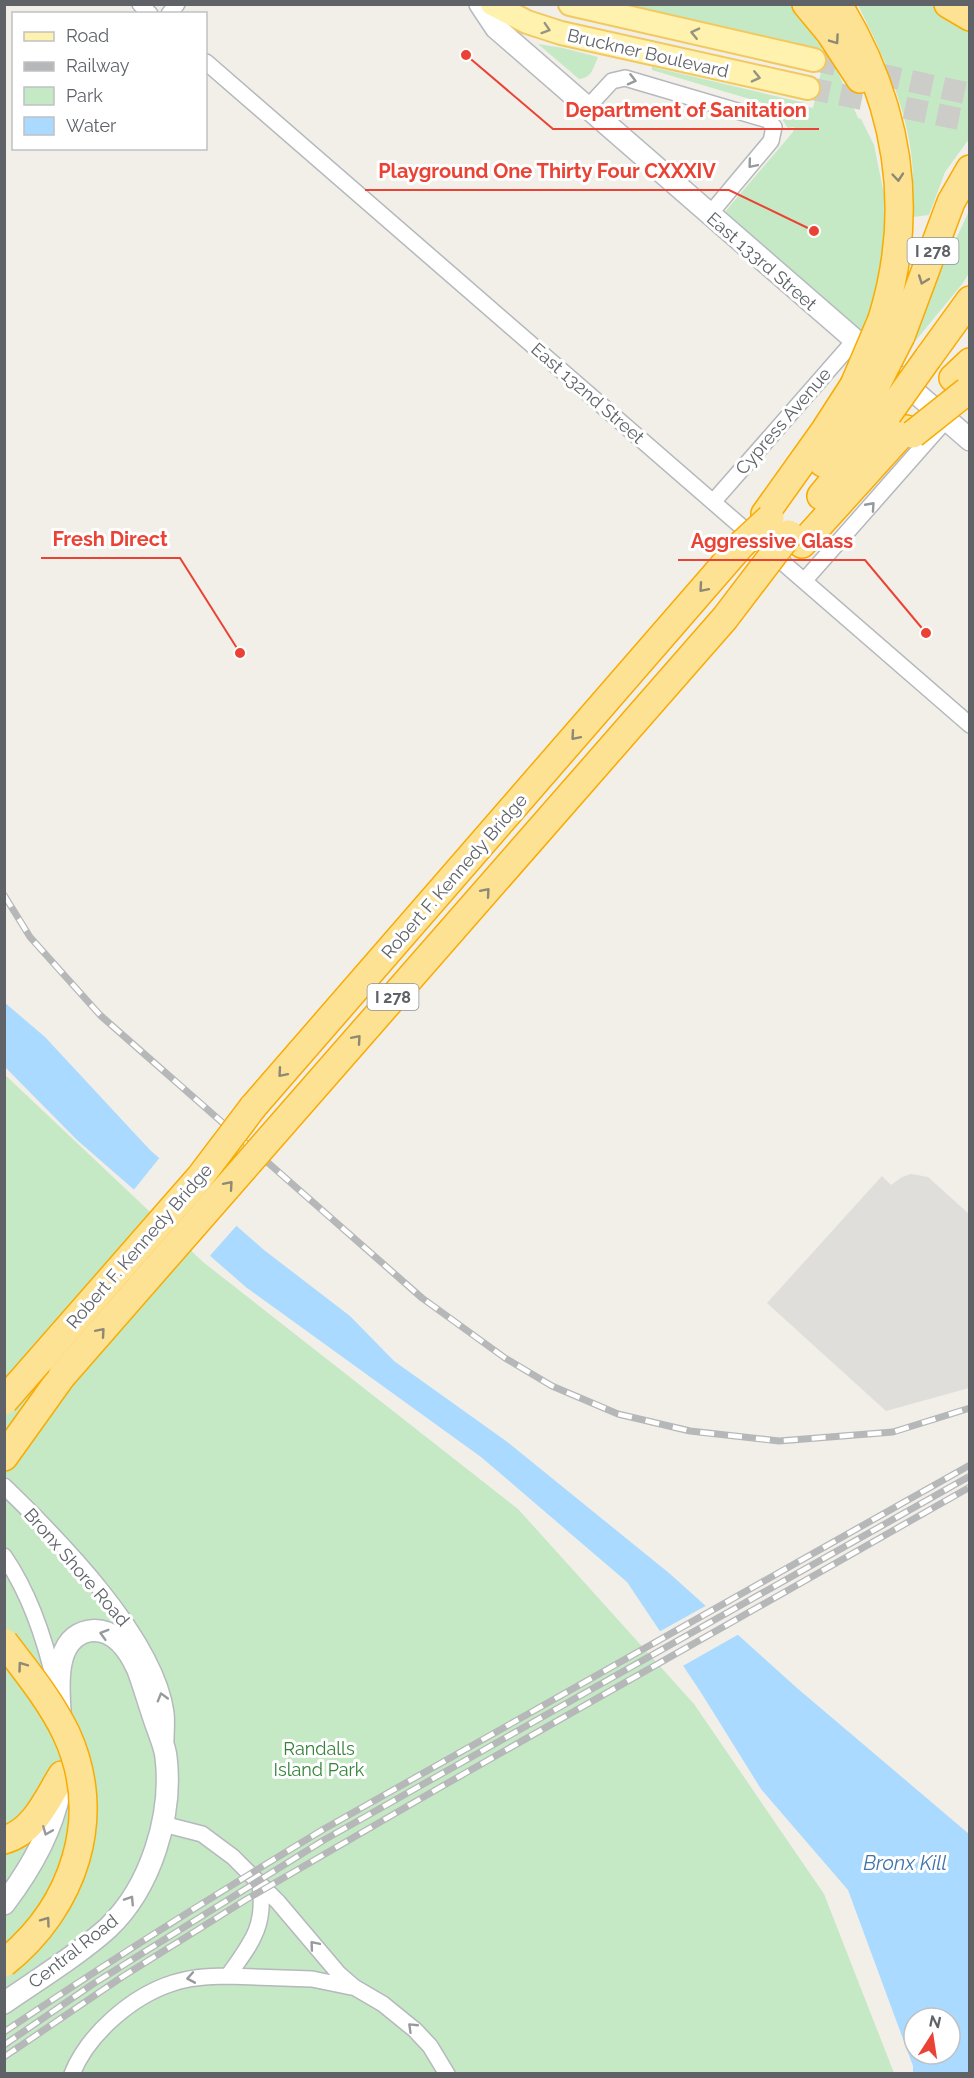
<svg xmlns="http://www.w3.org/2000/svg" width="974" height="2078" font-family="Raleway,sans-serif">
<style>
.industrial{fill:#e0deda}
.green{fill:#c5e8c5}
.water{fill:#aadaff;fill-rule:evenodd}
.pier{fill:#f1efe8}
.lines{fill:none;stroke-linecap:round;stroke-linejoin:round}
.primary-tunnel{stroke:#ccccc8;stroke-width:22;stroke-dasharray:22 11;stroke-linecap:butt}
.street-casing{stroke:#b5b8bc;stroke-width:18}
.secondary-casing{stroke:#b6babf;stroke-width:24}
.primary-casing{stroke:#f2c960;stroke-width:26}
.highway-casing{stroke:#f9ab00;stroke-width:30}
.street{stroke:#fff;stroke-width:15}
.secondary{stroke:#fff;stroke-width:21}
.primary{stroke:#fff2af;stroke-width:22}
.highway{stroke:#fde293;stroke-width:27}
.rail-casing{stroke:#b6b7b8;stroke-width:7}
.rail{stroke:#fff;stroke-width:4.5;stroke-dasharray:14;stroke-linecap:butt}
.highway-bridge-casing{stroke:#f9ab00;stroke-width:30;stroke-linecap:butt}
.highway-bridge{stroke:#fde293;stroke-width:27}
.oneway{stroke:#979581}
.oneway2{stroke:#8e8975}
.oneway3{stroke:#979a9d}
.labels{text-anchor:middle;dominant-baseline:central;stroke-width:6;stroke-linejoin:round;paint-order:stroke}
.shield{fill:#fff;stroke:#8f9295;stroke-width:1.5}
.shield-label{font-size:16px;font-weight:bold;fill:#5f6368}
.street-label{font-size:18px;fill:#5f6368;stroke:#fff}
.park-label{font-size:18px;fill:#348238;stroke:#fff}
.water-label{font-size:20px;font-style:italic;fill:#4174aa;stroke:#fff}
.leader{fill:none;stroke:#ea4335;stroke-width:2}
.callout-dot{fill:#ea4335;stroke:#fff;stroke-width:2}
.callout-label{font-size:20px;text-anchor:middle;font-weight:bold;fill:#ea4335;stroke:#fff;stroke-width:6;stroke-linejoin:round;paint-order:stroke}
</style>
<rect width="100%" height="100%" fill="#f1efe8"/>
<path class="industrial" d="M 911,1174 L 928,1177 L 969,1214 L 969,1388 L 886,1411 L 767,1303 L 882,1176 L 891,1185 L 902,1177 Z"/>
<path class="green" d="M 616,5 L 799,5 L 828,50 Z
M 858,5 L 969,5 L 969,139 L 945,172 L 929,215 L 913,217 C 913,196 914,173 911,152 C 904,100 881,51 858,5 Z
M 538,44 L 563,48 L 598,57 C 593,68 592,78 579,79 Z
M 830,54 L 858,118 L 861,119 L 874,145 L 885,199 L 884,249 L 876,299 L 861,334 L 724,213 L 793,132 L 794,127 L 788,128 L 777,112 L 763,103 L 652,70 L 652,67 L 805,103 L 804,106 L 813,108 L 824,58 Z
M 969,211 L 969,273 L 963,283 L 907,351 L 927,301 Z
M 4,1074 L 203,1262 L 518,1509 L 694,1704 L 824,1894 L 894,2073 L 5,2073 Z"/>
<path class="water" d="M 4,1002 L 45,1037 L 150,1150 L 264,1250 L 350,1316 L 394,1361 L 506,1441 L 669,1573 L 797,1688 L 969,1834 L 969,2073 L 913,2073 L 913,2066 L 848,1890 L 761,1789 L 700,1691 L 627,1582 L 481,1457 L 247,1288 L 77,1140 L 5,1067 ZM 914,2018 L 950,2018 L 950,2054 L 914,2054 Z"/>
<path class="pier" d="M 161,1156 L 238,1224 L 208,1258 L 132,1192 Z
M 709,1604 L 741,1633 L 681,1667 L 657,1633 Z"/>
<g class="lines">
<path class="primary-tunnel" d="M 814,60 L 970,94
M 808,88 L 970,121"/>
<defs>
<path id="street" d="M 140,4 L 150,14
M 169,14 L 177,4
M 206,62 L 970,725
M 587,108 L 612,81 L 625,78 L 768,120 L 774,127 L 771,141 L 709,215
M 713,502 L 854,341
M 804,581 L 945,421
M 4,1486 C 58,1538 156,1637 166,1713 C 167,1722 166,1731 166,1740
M 4,1556 C 30,1594 45,1639 55,1684
M 163,1824 L 202,1834 L 233,1857 L 278,1902 L 339,1974 L 354,1987 L 383,2004 L 415,2030 L 430,2046 L 447,2074
M 228,1976 L 312,1979 L 351,1987
M 72,2074 C 88,2034 132,1996 173,1983 C 191,1977 209,1976 228,1976 C 251,1943 266,1927 260,1885"/>
<path id="secondary" d="M 480,4 L 496,28 L 970,440
M 4,1904 C 30,1870 52,1832 60,1790
M 4,2003 C 37,1980 78,1955 108,1928 C 151,1887 173,1815 166,1757 C 165,1747 160,1736 157,1727 C 150,1708 145,1689 138,1670 C 129,1650 114,1627 89,1631 C 51,1638 59,1695 61,1723"/>
<path id="primary" d="M 492,4 L 527,22 L 561,33 L 808,88
M 570,4 L 814,60"/>
<path id="highway" d="M 806,4 L 830,33 L 860,79
M 838,4 C 898,103 916,209 882,319
M 948,4 L 970,17
M 901,336 L 951,202 L 970,169
M 928,358 L 970,300
M 953,378 L 970,362
M 823,463 L 869,399
M 821,496 L 888,414
M 765,514 L 825,430 L 854,385
M 802,544 L 906,429
M 253,1107 L 742,544
M 4,1457 L 62,1376
M 4,1840 C 34,1832 47,1799 62,1775"/>
</defs>
<use href="#street" class="street-casing"/>
<use href="#secondary" class="secondary-casing"/>
<use href="#primary" class="primary-casing"/>
<use href="#highway" class="highway-casing"/>
<use href="#street" class="street"/>
<use href="#secondary" class="secondary"/>
<use href="#primary" class="primary"/>
<use href="#highway" class="highway"/>
<defs>
<path id="rail" d="M 4,895 L 30,937 L 100,1015 L 422,1298 L 505,1358 L 552,1386 L 618,1414 L 690,1431 L 779,1441 L 893,1432 L 970,1408
M 4,2032 C 109,1961 216,1894 324,1829 L 970,1465
M 4,2045 L 93,1984 L 324,1840 L 970,1476
M 4,2057 L 122,1977 L 247,1899 L 439,1788 L 970,1487"/>
</defs>
<use href="#rail" class="rail-casing"/>
<use href="#rail" class="rail"/>
<defs>
<path id="highway-bridge" d="M 854,385 L 882,319
M 869,399 L 901,336
M 888,414 L 928,358
M 913,434 L 967,391
M 742,544 L 770,518
M 62,1376 L 725,618 L 789,534
M 4,1401 L 200,1177 L 253,1107
M 4,1642 C 26,1671 50,1700 66,1733 C 105,1817 74,1907 4,1963"/>
</defs>
<use href="#highway-bridge" class="highway-bridge-casing"/>
<use href="#highway-bridge" class="highway-bridge"/>
</g>
<defs><path id="oneway-chevron" d="M-2-3.5L2.5 0L-2 3.5" fill="none" stroke-width="1.6" stroke-linecap="round" stroke-linejoin="round" transform="scale(1.5)"/></defs>
<g class="oneway">
<use href="#oneway-chevron" transform="translate(546 29) rotate(18)"/>
<use href="#oneway-chevron" transform="translate(695 33) rotate(-167)"/>
<use href="#oneway-chevron" transform="translate(756 77) rotate(13)"/>
</g>
<g class="oneway2">
<use href="#oneway-chevron" transform="translate(835 40) rotate(55)"/>
<use href="#oneway-chevron" transform="translate(898 177) rotate(85)"/>
<use href="#oneway-chevron" transform="translate(923 280) rotate(110)"/>
<use href="#oneway-chevron" transform="translate(703 588) rotate(131)"/>
<use href="#oneway-chevron" transform="translate(575 736) rotate(131)"/>
<use href="#oneway-chevron" transform="translate(486 892) rotate(-49)"/>
<use href="#oneway-chevron" transform="translate(357 1039) rotate(-49)"/>
<use href="#oneway-chevron" transform="translate(282 1073) rotate(131)"/>
<use href="#oneway-chevron" transform="translate(229 1185) rotate(-49)"/>
<use href="#oneway-chevron" transform="translate(101 1332) rotate(-49)"/>
<use href="#oneway-chevron" transform="translate(22 1666) rotate(-126)"/>
<use href="#oneway-chevron" transform="translate(46 1921) rotate(-54)"/>
</g>
<g class="oneway3">
<use href="#oneway-chevron" transform="translate(632 80) rotate(14)"/>
<use href="#oneway-chevron" transform="translate(752 164) rotate(130)"/>
<use href="#oneway-chevron" transform="translate(871 506) rotate(-48)"/>
<use href="#oneway-chevron" transform="translate(104 1634) rotate(-164)"/>
<use href="#oneway-chevron" transform="translate(162 1697) rotate(-106)"/>
<use href="#oneway-chevron" transform="translate(47 1831) rotate(112)"/>
<use href="#oneway-chevron" transform="translate(130 1900) rotate(-57)"/>
<use href="#oneway-chevron" transform="translate(314 1945) rotate(-130)"/>
<use href="#oneway-chevron" transform="translate(191 1978) rotate(170)"/>
<use href="#oneway-chevron" transform="translate(412 2027) rotate(-136)"/>
</g>
<g class="labels">
<g class="shield">
<rect x="907.5" y="238" width="51" height="26" rx="4.5"/>
<rect x="367.5" y="984" width="51" height="26" rx="4.5"/>
</g>
<g class="shield-label">
<text x="933" y="251">I 278</text>
<text x="393" y="997">I 278</text>
</g>
<g class="street-label">
<text transform="translate(648 53) rotate(13)">Bruckner Boulevard</text>
<text transform="translate(762 261) rotate(41)">East 133rd Street</text>
<text transform="translate(588 393) rotate(41)">East 132nd Street</text>
<text transform="translate(783 421) rotate(-49)">Cypress Avenue</text>
<text transform="translate(454 876) rotate(-49)">Robert F. Kennedy Bridge</text>
<text transform="translate(139 1246) rotate(-49)">Robert F. Kennedy Bridge</text>
<text transform="translate(77 1567) rotate(49)">Bronx Shore Road</text>
<text transform="translate(73 1951) rotate(-38)">Central Road</text>
</g>
<g class="park-label">
<text x="319" y="1748">Randalls<tspan x="319" dy="21">Island Park</tspan></text>
</g>
<g class="water-label">
<text x="905" y="1863">Bronx Kill</text>
</g>
</g>
<path class="leader" d="M466 55L553 129H819M814 231L729 190H365M240 653L180 558H41M926 633L865 560H678"/>
<g class="callout-dot">
<circle cx="466" cy="55" r="6"/>
<circle cx="814" cy="231" r="6"/>
<circle cx="240" cy="653" r="6"/>
<circle cx="926" cy="633" r="6"/>
</g>
<g class="callout-label">
<text x="686" y="117">Department of Sanitation</text>
<text x="547" y="178">Playground One Thirty Four CXXXIV</text>
<text x="110" y="546">Fresh Direct</text>
<text x="772" y="548">Aggressive Glass</text>
</g>
<rect width="974" height="2078" fill="none" stroke="#5f6368" stroke-width="12"/>
<rect x="12" y="12" width="195" height="138" fill="#ffffff" stroke="#bfc1c3" stroke-width="1.5"/>
<rect x="24" y="32" width="30" height="9" fill="#fff2af" stroke="#bfc1c3" stroke-width="1.5"/>
<text x="66" y="42" font-size="18" fill="#5f6368">Road</text>
<rect x="24" y="62" width="30" height="9" fill="#b6b7b8" stroke="#bfc1c3" stroke-width="1.5"/>
<text x="66" y="72" font-size="18" fill="#5f6368">Railway</text>
<rect x="24" y="87" width="30" height="18" fill="#c5e8c5" stroke="#bfc1c3" stroke-width="1.5"/>
<text x="66" y="102" font-size="18" fill="#5f6368">Park</text>
<rect x="24" y="117" width="30" height="18" fill="#aadaff" stroke="#bfc1c3" stroke-width="1.5"/>
<text x="66" y="132" font-size="18" fill="#5f6368">Water</text>
<g transform="translate(932 2036) rotate(12)"><circle r="28" fill="#ffffff" stroke="#bfc1c3" stroke-width="1.5"/>
<path d="M0-4.5L10 22L0 15L-10 22Z" fill="#ea4335"/>
<text y="-9" font-size="16" font-weight="bold" text-anchor="middle" fill="#5f6368">N</text>
</g>
</svg>
